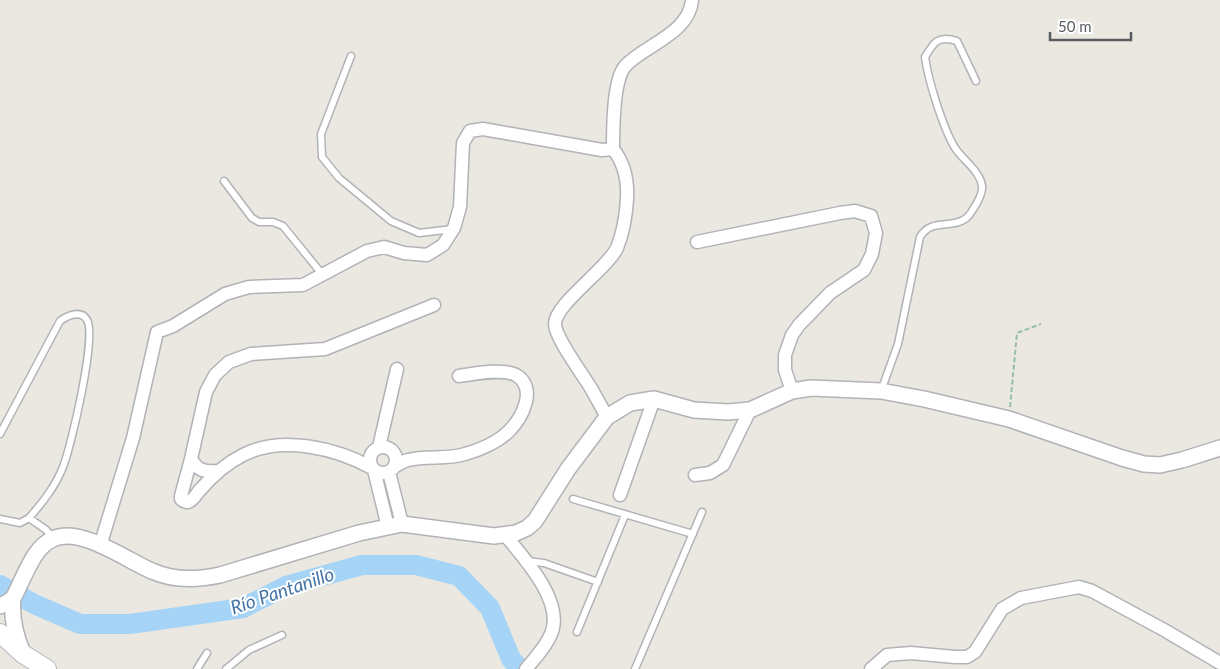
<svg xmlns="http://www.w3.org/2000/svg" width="1220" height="669" font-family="Lato,sans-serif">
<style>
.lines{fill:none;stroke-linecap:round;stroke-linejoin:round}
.river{stroke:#a5d4f6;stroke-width:20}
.service-casing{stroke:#b1b3b7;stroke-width:9}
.minor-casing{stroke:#b1b3b7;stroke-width:15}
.tertiary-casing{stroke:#b1b3b7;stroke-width:18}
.secondary-casing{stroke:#b2b5ba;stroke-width:20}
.path{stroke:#97bea2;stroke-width:2;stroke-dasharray:5 2.5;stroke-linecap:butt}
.service{stroke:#fff;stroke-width:6}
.minor{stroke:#fff;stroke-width:12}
.tertiary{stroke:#fff;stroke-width:15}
.secondary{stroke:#fff;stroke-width:18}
.labels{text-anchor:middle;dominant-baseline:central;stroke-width:4;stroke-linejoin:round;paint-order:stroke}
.water-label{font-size:19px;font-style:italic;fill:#4575a6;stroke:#fff}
</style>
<rect width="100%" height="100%" fill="#eae8e0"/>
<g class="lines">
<path class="river" d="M 0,585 L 34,604 L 80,624 L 130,624 L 243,608 L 286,586 L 362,565 L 416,565 L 459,576 L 490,608 L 511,659 L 520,669"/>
<defs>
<path id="service" d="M 351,56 L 321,134 L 322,157 L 339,178 L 391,221 L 419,233 L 453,229
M 224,181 L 252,218 L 259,222 L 273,222 L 283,226 L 322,274
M 881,391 L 898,344 L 920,237 C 931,218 951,229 965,219 C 967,218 971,213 972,211 C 976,205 983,193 982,186 C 980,171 963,160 955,148 C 943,128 928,80 925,57 C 934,42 938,35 957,41 L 976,81
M 0,434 L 60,321 C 67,316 81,309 87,320 C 97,336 71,447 63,467 C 55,487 43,502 29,518
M 573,499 L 693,534
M 0,519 L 20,523 L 29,518 L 45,529 L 54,538
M 527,561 L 544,563 L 598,582
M 577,632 L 625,515
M 197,669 L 207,653
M 226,669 L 249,650 L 282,635
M 635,669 L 702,512"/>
<path id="minor" d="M 697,242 L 840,213 L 855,211 L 871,216 L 876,233 L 872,254 L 864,270 L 830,293 L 799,325 L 792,335 L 785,355 L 785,370 L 792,391
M 607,417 C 602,408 597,399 592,390 C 584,376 555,338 555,324 C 555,304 606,270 617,248 C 623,233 626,216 627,199 C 628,181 625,164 613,149
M370 460a13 13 0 1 1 26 0a13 13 0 1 1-26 0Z
M 379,447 L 397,369
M 191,459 L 181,496 L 181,499 C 183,501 184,502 188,502 C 192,501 196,495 199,491 C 212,476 225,464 243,455 C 281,435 336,448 372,468
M 394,467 C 398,465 403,461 408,460 C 426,455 447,460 465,454 C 479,450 498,442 509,431 C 522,418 538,388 516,375 C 502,368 473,374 459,376
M 374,470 L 388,527
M 219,471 C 204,472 198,471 191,459 L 206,392 L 215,375 L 229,362 L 251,354 L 325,349 L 434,305
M 389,472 L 402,524
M 695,475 L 710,473 L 723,465 L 750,410
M 620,495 L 654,399
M 505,535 C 524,558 565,602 551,634 C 546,647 535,658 526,669
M 100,546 L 133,438 L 157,332 L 173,326 L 225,294 L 249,287 L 303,285 L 367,251 L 384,247 L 404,253 L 427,255 L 443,245 L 454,228 L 460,207 L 463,143 L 470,131 L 483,129 L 602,150 L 613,149 C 613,129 613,86 623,69 C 627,63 634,58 640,54 C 660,40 690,27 692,0
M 871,669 L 887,655 L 911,653 L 955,657 L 967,657 L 975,652 L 1002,609 L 1021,598 L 1079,587 L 1092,591 L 1166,631 L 1220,663"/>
<path id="tertiary" d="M 13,598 C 11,618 15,635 23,653
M 0,606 C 4,604 10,601 13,598 C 16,594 18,588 20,584 C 28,568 36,546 53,539 C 80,526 126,560 152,571 C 174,581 197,580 220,575 L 359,533 L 402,524 L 494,536 L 516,533 L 527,528 L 535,521 L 568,469 L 607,417 L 630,403 L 654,399 L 694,410 L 728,412 L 750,410 L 792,391 L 811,388 L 881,391 L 924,399 L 1009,419 L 1122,458 L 1144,464 L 1160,465 L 1182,460 L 1220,448"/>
<path id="secondary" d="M 0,633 L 23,654 L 47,669"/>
</defs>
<use href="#service" class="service-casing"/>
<use href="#minor" class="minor-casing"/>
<use href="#tertiary" class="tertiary-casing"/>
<use href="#secondary" class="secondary-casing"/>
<path class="path" d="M 1010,407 L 1017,333 L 1041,324"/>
<use href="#service" class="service"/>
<use href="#minor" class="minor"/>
<use href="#tertiary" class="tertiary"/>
<use href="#secondary" class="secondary"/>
</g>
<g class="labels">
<g class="water-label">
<text transform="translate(282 590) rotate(-19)">Río Pantanillo</text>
</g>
</g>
<path d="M1050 32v8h81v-8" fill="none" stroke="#595c60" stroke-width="2.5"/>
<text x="1058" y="32" font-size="15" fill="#595c60" stroke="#ffffff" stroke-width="4" paint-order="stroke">50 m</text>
</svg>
